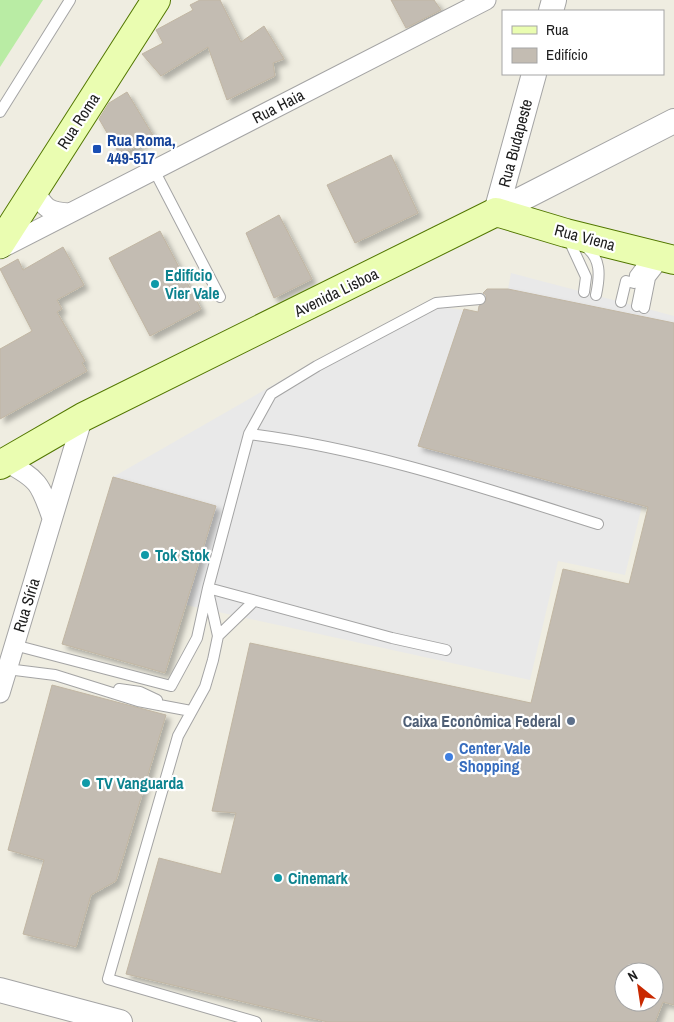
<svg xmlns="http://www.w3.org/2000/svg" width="674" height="1022" font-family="'Archivo Narrow',sans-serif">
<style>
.grass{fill:#b9eca4}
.parking{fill:#e9e9e9}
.building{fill:#c3bcb2;stroke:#c1b6a3;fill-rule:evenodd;filter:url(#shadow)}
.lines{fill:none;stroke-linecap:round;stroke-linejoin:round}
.service-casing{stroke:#a4a4a4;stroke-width:12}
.minor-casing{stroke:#a4a4a4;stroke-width:21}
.tertiary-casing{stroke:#a4a4a4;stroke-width:26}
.secondary-casing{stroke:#527700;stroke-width:30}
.service{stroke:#fff;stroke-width:10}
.minor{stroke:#fff;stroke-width:19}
.tertiary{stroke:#fff;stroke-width:24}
.secondary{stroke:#eafdb1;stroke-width:28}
.transit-dot{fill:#1a4fb4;stroke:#fff;stroke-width:2}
.culture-dot{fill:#0f9aa8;stroke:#fff;stroke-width:2}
.service-dot{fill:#5c6f8a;stroke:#fff;stroke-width:2}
.shop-dot{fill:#3f7fe0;stroke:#fff;stroke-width:2}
.labels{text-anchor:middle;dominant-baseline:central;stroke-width:4.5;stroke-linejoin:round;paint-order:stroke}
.street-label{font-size:16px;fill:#1d1d1d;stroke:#fff}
.transit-label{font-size:16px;font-weight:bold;fill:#164399;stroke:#fff;text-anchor:start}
.culture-label{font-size:16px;font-weight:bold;fill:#0d838f;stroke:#fff;text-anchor:start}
.service-label{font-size:16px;font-weight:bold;fill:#4e5e75;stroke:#fff;text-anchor:end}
.shop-label{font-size:16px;font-weight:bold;fill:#366cbe;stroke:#fff;text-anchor:start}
</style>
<defs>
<filter id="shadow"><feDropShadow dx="4.5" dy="4.5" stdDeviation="2.5" flood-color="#0004"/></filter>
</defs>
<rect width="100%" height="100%" fill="#efede1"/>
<path class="grass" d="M 0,0 L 43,0 L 0,67 Z"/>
<path class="parking" d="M 511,273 L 674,316 L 674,512 L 642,506 L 625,575 L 558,561 L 530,680 L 186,605 L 215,506 L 113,477 L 336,349 L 434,306 L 477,312 L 481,294 L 487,289 L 508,289 Z"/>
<path class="building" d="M 200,0 L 220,0 L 241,42 L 264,26 L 284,59 L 273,63 L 275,76 L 227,100 L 208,47 L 161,76 L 142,54 L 163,43 L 156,30 L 193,10 L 190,5 Z
M 391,0 L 434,0 L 441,10 L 406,28 Z
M 127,92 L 154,137 L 120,155 L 99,119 L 109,103 Z
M 391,155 L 418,213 L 355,243 L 327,185 Z
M 279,215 L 312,279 L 274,298 L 246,233 Z
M 160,231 L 201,309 L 150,336 L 109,258 Z
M 63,247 L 84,285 L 57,300 L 62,309 L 57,312 L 85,361 L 82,363 L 87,371 L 0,419 L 0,349 L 32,331 L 0,269 L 18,259 L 23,270 Z
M 487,289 L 508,289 L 674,323 L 674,1005 L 663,1002 L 655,1022 L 328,1022 L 126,974 L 159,858 L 221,874 L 236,813 L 212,811 L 250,643 L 531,703 L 563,569 L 629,584 L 648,507 L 418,446 L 464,309 L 478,312 L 479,306 L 486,301 L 486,295 L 483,293 ZM 624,972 L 654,972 L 654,1002 L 624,1002 Z
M 113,477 L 216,506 L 165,673 L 62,644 Z
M 52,685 L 166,715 L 116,881 L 91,895 L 76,947 L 23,934 L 44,860 L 8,850 Z"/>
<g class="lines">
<defs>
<path id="service" d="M 0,112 L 70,0
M 154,170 L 220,297
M 568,238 L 586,277 L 584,292
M 583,245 C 602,257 600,276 596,295
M 621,302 L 626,281 L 634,283 L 635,275 L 650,255
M 637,306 L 643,277 L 651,266
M 644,308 L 650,278 L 664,260
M 249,434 C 369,449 484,488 598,524
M 208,588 L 392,638 L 446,650
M 208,591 L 218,636 L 213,660 L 205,687 L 178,736 L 108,979 L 256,1022
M 218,636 L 253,602
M 14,645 L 171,686 L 197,638 L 208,588 L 249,434 L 271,394 L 317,366 L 436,303 L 480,299
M 7,669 L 55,675 L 138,701 L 191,711
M 119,689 L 140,692 L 157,700"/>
<path id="minor" d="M 34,189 C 44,208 48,212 70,213
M 0,249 L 486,0
M 6,462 C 38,479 40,483 52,518
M 0,693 L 83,417"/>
<path id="tertiary" d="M 551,11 L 554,0
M 496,212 L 674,121
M 496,212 L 534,74
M 0,990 L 120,1022"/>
<path id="secondary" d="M 0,244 L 156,0
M 0,465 L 83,417 L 496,212 L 566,233 L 674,260"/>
</defs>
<use href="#service" class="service-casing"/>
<use href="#minor" class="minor-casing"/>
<use href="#tertiary" class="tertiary-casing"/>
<use href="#secondary" class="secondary-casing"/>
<use href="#service" class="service"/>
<use href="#minor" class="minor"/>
<use href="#tertiary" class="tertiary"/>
<use href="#secondary" class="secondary"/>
</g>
<rect class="transit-dot" x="92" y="144" width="10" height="10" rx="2.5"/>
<g class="culture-dot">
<circle cx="155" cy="284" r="5"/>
<circle cx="145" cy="555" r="5"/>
<circle cx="86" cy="783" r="5"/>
<circle cx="278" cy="878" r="5"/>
</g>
<circle class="service-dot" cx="571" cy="721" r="5"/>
<circle class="shop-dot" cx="449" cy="757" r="5"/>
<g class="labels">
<g class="street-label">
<text transform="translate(278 106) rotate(-27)">Rua Haia</text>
<text transform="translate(78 121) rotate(-57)">Rua Roma</text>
<text transform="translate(515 143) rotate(-75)">Rua Budapeste</text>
<text transform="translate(585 237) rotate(15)">Rua Viena</text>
<text transform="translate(336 292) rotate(-26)">Avenida Lisboa</text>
<text transform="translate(26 605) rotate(-73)">Rua Síria</text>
</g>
<g class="transit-label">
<text x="107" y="140">Rua Roma,<tspan x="107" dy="18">449-517</tspan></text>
</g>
<g class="culture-label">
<text x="165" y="275">Edifício<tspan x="165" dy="18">Vier Vale</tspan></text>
<text x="155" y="555">Tok Stok</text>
<text x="96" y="783">TV Vanguarda</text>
<text x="288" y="878">Cinemark</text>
</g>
<g class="service-label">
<text x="561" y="721">Caixa Econômica Federal</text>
</g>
<g class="shop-label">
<text x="459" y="748">Center Vale<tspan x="459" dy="18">Shopping</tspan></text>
</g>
</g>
<rect x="502" y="10" width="162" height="65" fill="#ffffff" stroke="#a5a5a5"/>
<rect x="512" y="26" width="25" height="8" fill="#eafdb1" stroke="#a5a5a5"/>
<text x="546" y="35" font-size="15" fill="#1d1d1d">Rua</text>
<rect x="512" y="48" width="25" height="15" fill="#c3bcb2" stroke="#a5a5a5"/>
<text x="546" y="60" font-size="15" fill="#1d1d1d">Edifício</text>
<g transform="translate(639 987) rotate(330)"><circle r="24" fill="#ffffff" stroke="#a5a5a5"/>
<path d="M0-4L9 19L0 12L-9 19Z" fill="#c92900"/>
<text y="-8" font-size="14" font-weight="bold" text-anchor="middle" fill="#1d1d1d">N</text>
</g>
</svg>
